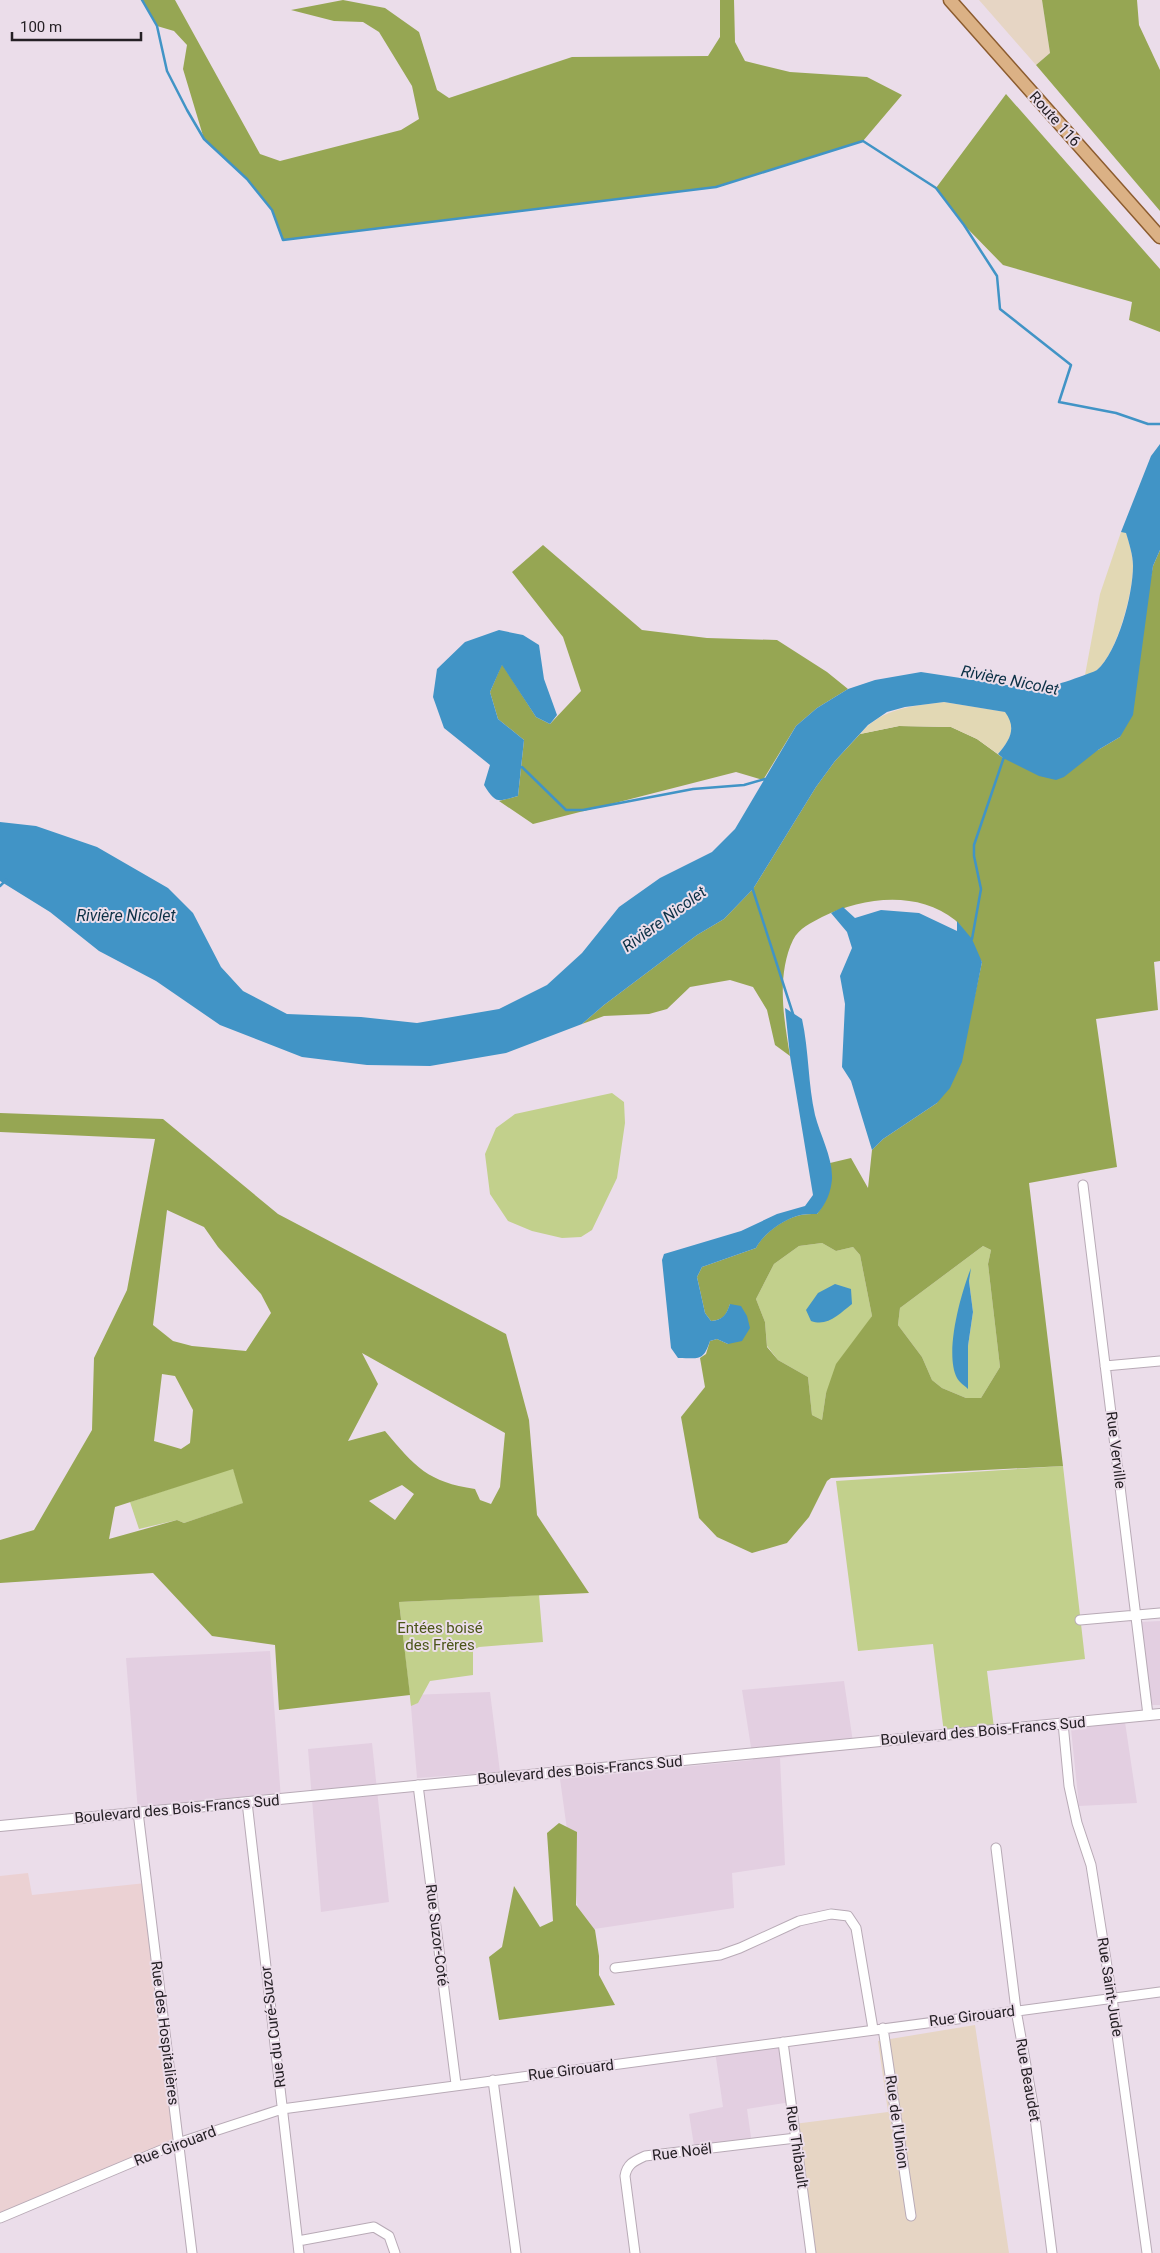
<svg xmlns="http://www.w3.org/2000/svg" width="1160" height="2253" font-family="Roboto,sans-serif">
<style>
.built{fill:#e3cfe1}
.industrial{fill:#e6d5c4}
.medical{fill:#ebd1d3}
.green{fill:#c2d08c;fill-rule:evenodd}
.forest{fill:#96a653;fill-rule:evenodd}
.sand{fill:#e2d8b4}
.water{fill:#4194c6}
.lines{fill:none;stroke-linecap:round;stroke-linejoin:round}
.stream{stroke:#4194c6;stroke-width:2.5}
.minor-casing{stroke:#b8aab6;stroke-width:11}
.tertiary-casing{stroke:#b8aab6;stroke-width:12}
.primary-casing{stroke:#8c5c2f;stroke-width:15}
.minor{stroke:#fff;stroke-width:9}
.tertiary{stroke:#fff;stroke-width:10}
.primary{stroke:#dbb185;stroke-width:12}
.labels{text-anchor:middle;dominant-baseline:central;stroke-width:4;stroke-linejoin:round;paint-order:stroke}
.street-label{font-size:15px;fill:#252025;stroke:#ebddea}
.park-label{font-size:15px;fill:#4c5619;stroke:#ebddea}
.water-label{font-size:16px;font-style:italic;fill:#0b3045;stroke:#ebddea}
</style>
<rect width="100%" height="100%" fill="#ebddea"/>
<path class="built" d="M 1160,1621 L 1160,1705 L 1150,1705 L 1139,1622 Z
M 270,1651 L 281,1799 L 138,1812 L 126,1658 Z
M 844,1681 L 854,1749 L 780,1758 L 785,1865 L 732,1873 L 734,1908 L 581,1931 L 560,1779 L 753,1760 L 742,1690 Z
M 490,1692 L 500,1772 L 417,1778 L 410,1695 Z
M 1125,1722 L 1137,1803 L 1079,1806 L 1071,1729 Z
M 372,1743 L 389,1902 L 321,1912 L 308,1749 Z
M 783,2042 L 791,2102 L 747,2109 L 752,2144 L 695,2152 L 689,2114 L 723,2107 L 715,2051 Z"/>
<path class="industrial" d="M 979,0 L 1042,0 L 1050,53 L 1036,65 Z
M 975,2025 L 1009,2253 L 811,2253 L 794,2124 L 888,2112 L 878,2041 Z"/>
<path class="medical" d="M 28,1873 L 32,1895 L 146,1883 L 178,2143 L 0,2218 L 0,1876 Z"/>
<path class="green" d="M 612,1093 L 624,1102 L 625,1123 L 617,1178 L 592,1230 L 581,1237 L 562,1238 L 532,1231 L 508,1221 L 490,1194 L 485,1154 L 496,1128 L 515,1114 Z
M 822,1243 L 836,1251 L 853,1247 L 860,1255 L 872,1316 L 826,1393 L 822,1420 L 812,1415 L 808,1377 L 778,1360 L 767,1346 L 765,1322 L 756,1299 L 774,1264 L 799,1246 Z
M 983,1246 L 991,1250 L 988,1264 L 1000,1367 L 981,1398 L 966,1398 L 942,1388 L 932,1380 L 922,1357 L 898,1325 L 900,1308 ZM 970,1271 L 969,1281 L 973,1312 L 968,1346 L 968,1388 L 958,1379 Z
M 1063,1466 L 1085,1659 L 987,1671 L 994,1728 L 944,1733 L 933,1644 L 858,1651 L 836,1481 Z
M 233,1468 L 244,1503 L 184,1523 L 177,1520 L 139,1529 L 130,1502 Z
M 539,1595 L 543,1642 L 479,1647 L 473,1650 L 473,1675 L 430,1681 L 418,1703 L 411,1706 L 399,1602 Z"/>
<path class="forest" d="M 142,0 L 175,0 L 260,154 L 280,161 L 401,130 L 419,119 L 412,86 L 379,32 L 363,22 L 334,21 L 291,10 L 343,0 L 385,8 L 419,32 L 437,90 L 449,98 L 572,57 L 708,56 L 720,37 L 720,0 L 734,0 L 735,42 L 745,61 L 790,72 L 867,77 L 902,95 L 863,141 L 716,187 L 283,240 L 272,210 L 247,179 L 204,139 L 183,69 L 187,45 L 174,31 L 157,26 Z
M 1042,0 L 1137,0 L 1139,25 L 1160,70 L 1160,211 L 1036,65 L 1050,53 Z
M 1006,94 L 1160,269 L 1160,332 L 1129,320 L 1132,302 L 1003,265 L 964,225 L 936,188 Z
M 543,545 L 642,630 L 707,638 L 777,640 L 827,672 L 848,689 L 817,708 L 796,726 L 763,780 L 736,772 L 533,824 L 499,801 L 518,796 L 524,740 L 498,719 L 490,692 L 502,664 L 536,717 L 550,724 L 581,691 L 563,637 L 512,572 Z
M 1160,550 L 1160,961 L 1154,962 L 1158,1010 L 1096,1019 L 1117,1167 L 1029,1183 L 1063,1466 L 831,1478 L 827,1481 L 809,1517 L 787,1543 L 752,1553 L 717,1537 L 699,1518 L 681,1417 L 705,1387 L 700,1358 L 706,1354 L 710,1341 L 717,1339 L 728,1344 L 730,1304 C 726,1316 723,1320 711,1321 L 705,1313 L 697,1277 L 702,1267 L 756,1248 C 763,1234 782,1220 797,1216 C 803,1214 811,1214 817,1214 C 830,1198 832,1182 830,1163 L 851,1158 L 868,1188 L 872,1150 L 883,1139 L 937,1103 L 974,999 L 982,962 C 975,951 965,928 955,920 C 917,890 863,897 822,917 C 811,923 799,928 793,940 C 776,976 784,1019 790,1056 L 775,1045 L 767,1010 L 753,987 L 730,980 L 690,987 L 667,1009 L 649,1014 L 604,1016 L 582,1024 L 604,1005 L 697,935 L 724,919 L 753,889 L 816,787 L 835,761 L 860,734 L 899,726 L 951,727 L 977,739 L 1003,758 L 1098,750 L 1120,737 L 1153,566 ZM 822,1243 L 836,1251 L 853,1247 L 860,1255 L 872,1316 L 836,1364 L 826,1393 L 822,1420 L 812,1415 L 808,1377 L 778,1360 L 767,1347 L 765,1322 L 756,1299 L 774,1264 L 799,1246 ZM 983,1246 L 991,1250 L 988,1264 L 1000,1367 L 981,1398 L 966,1398 L 942,1388 L 932,1380 L 922,1357 L 898,1325 L 900,1308 Z
M 0,1113 L 163,1119 L 278,1214 L 506,1334 L 529,1420 L 537,1515 L 589,1593 L 399,1602 L 410,1695 L 279,1710 L 275,1645 L 212,1636 L 153,1573 L 0,1583 L 0,1540 L 34,1530 L 92,1430 L 94,1358 L 127,1290 L 155,1139 L 0,1132 ZM 167,1210 L 204,1227 L 218,1247 L 261,1294 L 271,1313 L 246,1351 L 192,1346 L 173,1341 L 153,1325 ZM 362,1353 L 505,1433 L 500,1487 L 491,1504 L 480,1500 L 475,1489 C 428,1482 415,1467 385,1431 L 348,1441 L 378,1384 ZM 162,1374 L 175,1376 L 193,1410 L 190,1443 L 181,1449 L 154,1441 ZM 233,1469 L 243,1503 L 184,1523 L 177,1520 L 109,1539 L 115,1507 ZM 402,1485 L 414,1494 L 395,1520 L 369,1501 Z
M 559,1823 L 577,1832 L 576,1905 L 595,1930 L 599,1956 L 599,1975 L 615,2005 L 499,2020 L 489,1957 L 502,1947 L 514,1886 L 540,1927 L 553,1921 L 547,1833 Z"/>
<path class="sand" d="M 1121,532 L 1126,532 C 1129,543 1133,555 1133,566 C 1133,592 1117,655 1096,671 C 1093,673 1088,674 1085,675 L 1100,594 Z
M 944,702 L 1006,712 C 1017,728 1010,740 998,754 L 977,739 L 951,727 L 899,726 L 860,734 C 882,708 912,706 944,702 Z"/>
<path class="water" d="M 1160,444 L 1160,550 L 1153,566 L 1133,715 L 1120,737 L 1098,750 L 1064,777 L 1056,780 L 1039,776 L 1003,758 L 998,754 C 1010,740 1017,728 1005,712 L 944,702 L 905,707 L 887,712 L 868,725 L 835,761 L 816,787 L 753,889 L 724,919 L 697,935 L 604,1005 L 582,1024 L 506,1053 L 430,1066 L 367,1065 L 302,1057 L 220,1025 L 156,981 L 99,951 L 50,912 L 0,881 L 0,822 L 36,826 L 97,847 L 168,888 L 193,913 L 221,967 L 243,991 L 287,1014 L 361,1017 L 417,1023 L 499,1009 L 547,985 L 582,953 L 619,907 L 660,878 L 712,852 L 735,829 L 796,726 L 817,708 L 848,689 L 875,680 L 921,672 L 1027,688 C 1032,688 1037,689 1042,688 C 1049,688 1092,673 1097,670 C 1118,652 1133,594 1133,566 C 1133,555 1129,543 1126,533 L 1121,532 L 1151,456 Z
M 499,630 L 523,635 L 539,645 L 544,679 L 557,715 L 550,724 L 536,717 L 502,665 L 490,692 L 498,719 L 524,740 L 518,796 C 497,802 496,804 484,785 L 490,765 L 444,728 L 433,697 L 437,669 L 465,642 Z
M 843,907 L 855,918 L 881,910 L 919,913 L 957,931 L 957,921 L 972,939 L 982,962 L 962,1062 L 950,1088 L 937,1103 L 883,1139 L 872,1150 L 851,1081 L 842,1067 L 845,1004 L 840,976 L 852,948 L 847,932 L 831,913 Z
M 785,1008 L 802,1019 C 809,1051 808,1085 815,1115 C 820,1135 833,1158 832,1179 C 831,1192 826,1204 817,1214 C 811,1214 803,1214 797,1216 C 783,1220 763,1234 756,1248 L 702,1267 L 697,1277 L 705,1313 L 711,1321 C 723,1320 726,1315 730,1304 L 741,1306 L 747,1316 L 750,1328 L 742,1341 L 728,1344 L 717,1339 L 710,1341 C 703,1362 699,1358 678,1358 L 671,1348 L 662,1260 L 664,1254 L 741,1231 L 777,1214 L 805,1206 L 813,1195 L 790,1056 Z
M 971,1268 L 969,1281 L 973,1312 L 968,1346 L 968,1389 C 965,1386 959,1382 957,1378 C 944,1353 961,1293 971,1268 Z
M 835,1284 L 851,1289 L 852,1304 C 839,1314 828,1327 811,1321 L 806,1310 L 818,1293 Z"/>
<g class="lines">
<path class="stream" d="M 142,0 L 157,26 L 167,71 L 187,110 L 204,139 L 247,179 L 272,210 L 283,240 L 716,187 L 863,141 L 936,188 L 964,225 L 997,276 L 1000,309 L 1071,365 L 1059,402 L 1116,413 L 1148,424 L 1160,424
M 522,767 L 566,810 L 583,810 L 693,789 L 744,785 L 765,779
M 0,886 L 6,880
M 752,887 L 793,1014
M 972,939 L 981,889 L 974,856 L 974,845 L 1004,757"/>
<defs>
<path id="minor" d="M 1083,1185 L 1148,1715
M 1105,1366 L 1160,1361
M 1080,1620 L 1160,1613
M 1063,1723 L 1069,1786 L 1077,1823 L 1091,1865 L 1112,1998 L 1147,2253
M 418,1785 L 456,2084
M 247,1802 L 299,2253
M 138,1812 L 192,2253
M 996,1848 L 1016,2010 L 1034,2110 L 1052,2253
M 615,1968 L 720,1955 L 740,1948 L 799,1921 L 831,1914 L 848,1916 L 856,1928 L 873,2029
M 883,2028 L 911,2216
M 783,2042 L 811,2253
M 493,2080 L 516,2253
M 0,2218 L 178,2143 L 282,2109 L 1160,1992
M 298,2241 L 374,2227 L 389,2236 L 395,2253
M 635,2253 L 625,2176 C 627,2164 634,2161 645,2156 L 796,2138"/>
<path id="tertiary" d="M 0,1826 L 1160,1714"/>
<path id="primary" d="M 950,0 L 1160,237"/>
</defs>
<use href="#minor" class="minor-casing"/>
<use href="#tertiary" class="tertiary-casing"/>
<use href="#primary" class="primary-casing"/>
<use href="#minor" class="minor"/>
<use href="#tertiary" class="tertiary"/>
<use href="#primary" class="primary"/>
</g>
<g class="labels">
<g class="street-label">
<text transform="translate(1055 119) rotate(48)">Route 116</text>
<text transform="translate(1116 1450) rotate(83)">Rue Verville</text>
<text transform="translate(983 1731) rotate(-5)">Boulevard des Bois-Francs Sud</text>
<text transform="translate(580 1770) rotate(-5)">Boulevard des Bois-Francs Sud</text>
<text transform="translate(177 1809) rotate(-5)">Boulevard des Bois-Francs Sud</text>
<text transform="translate(437 1935) rotate(83)">Rue Suzor-Coté</text>
<text transform="translate(1110 1987) rotate(81)">Rue Saint-Jude</text>
<text transform="translate(972 2016) rotate(-7)">Rue Girouard</text>
<text transform="translate(273 2027) rotate(-97)">Rue du Curé-Suzor</text>
<text transform="translate(165 2033) rotate(83)">Rue des Hospitalières</text>
<text transform="translate(571 2070) rotate(-7)">Rue Girouard</text>
<text transform="translate(1028 2080) rotate(80)">Rue Beaudet</text>
<text transform="translate(897 2122) rotate(82)">Rue de l'Union</text>
<text transform="translate(175 2146) rotate(-21)">Rue Girouard</text>
<text transform="translate(797 2147) rotate(82)">Rue Thibault</text>
<text transform="translate(682 2152) rotate(-7)">Rue Noël</text>
</g>
<g class="park-label">
<text x="440" y="1628">Entées boisé<tspan x="440" dy="17">des Frères</tspan></text>
</g>
<g class="water-label">
<text transform="translate(1010 680) rotate(11)">Rivière Nicolet</text>
<text x="126" y="915">Rivière Nicolet</text>
<text transform="translate(664 919) rotate(-36)">Rivière Nicolet</text>
</g>
</g>
<path d="M12 32v8h129v-8" fill="none" stroke="#252025" stroke-width="2.5"/>
<text x="20" y="32" font-size="15" fill="#252025" stroke="#ebddea" stroke-width="4" paint-order="stroke">100 m</text>
</svg>
